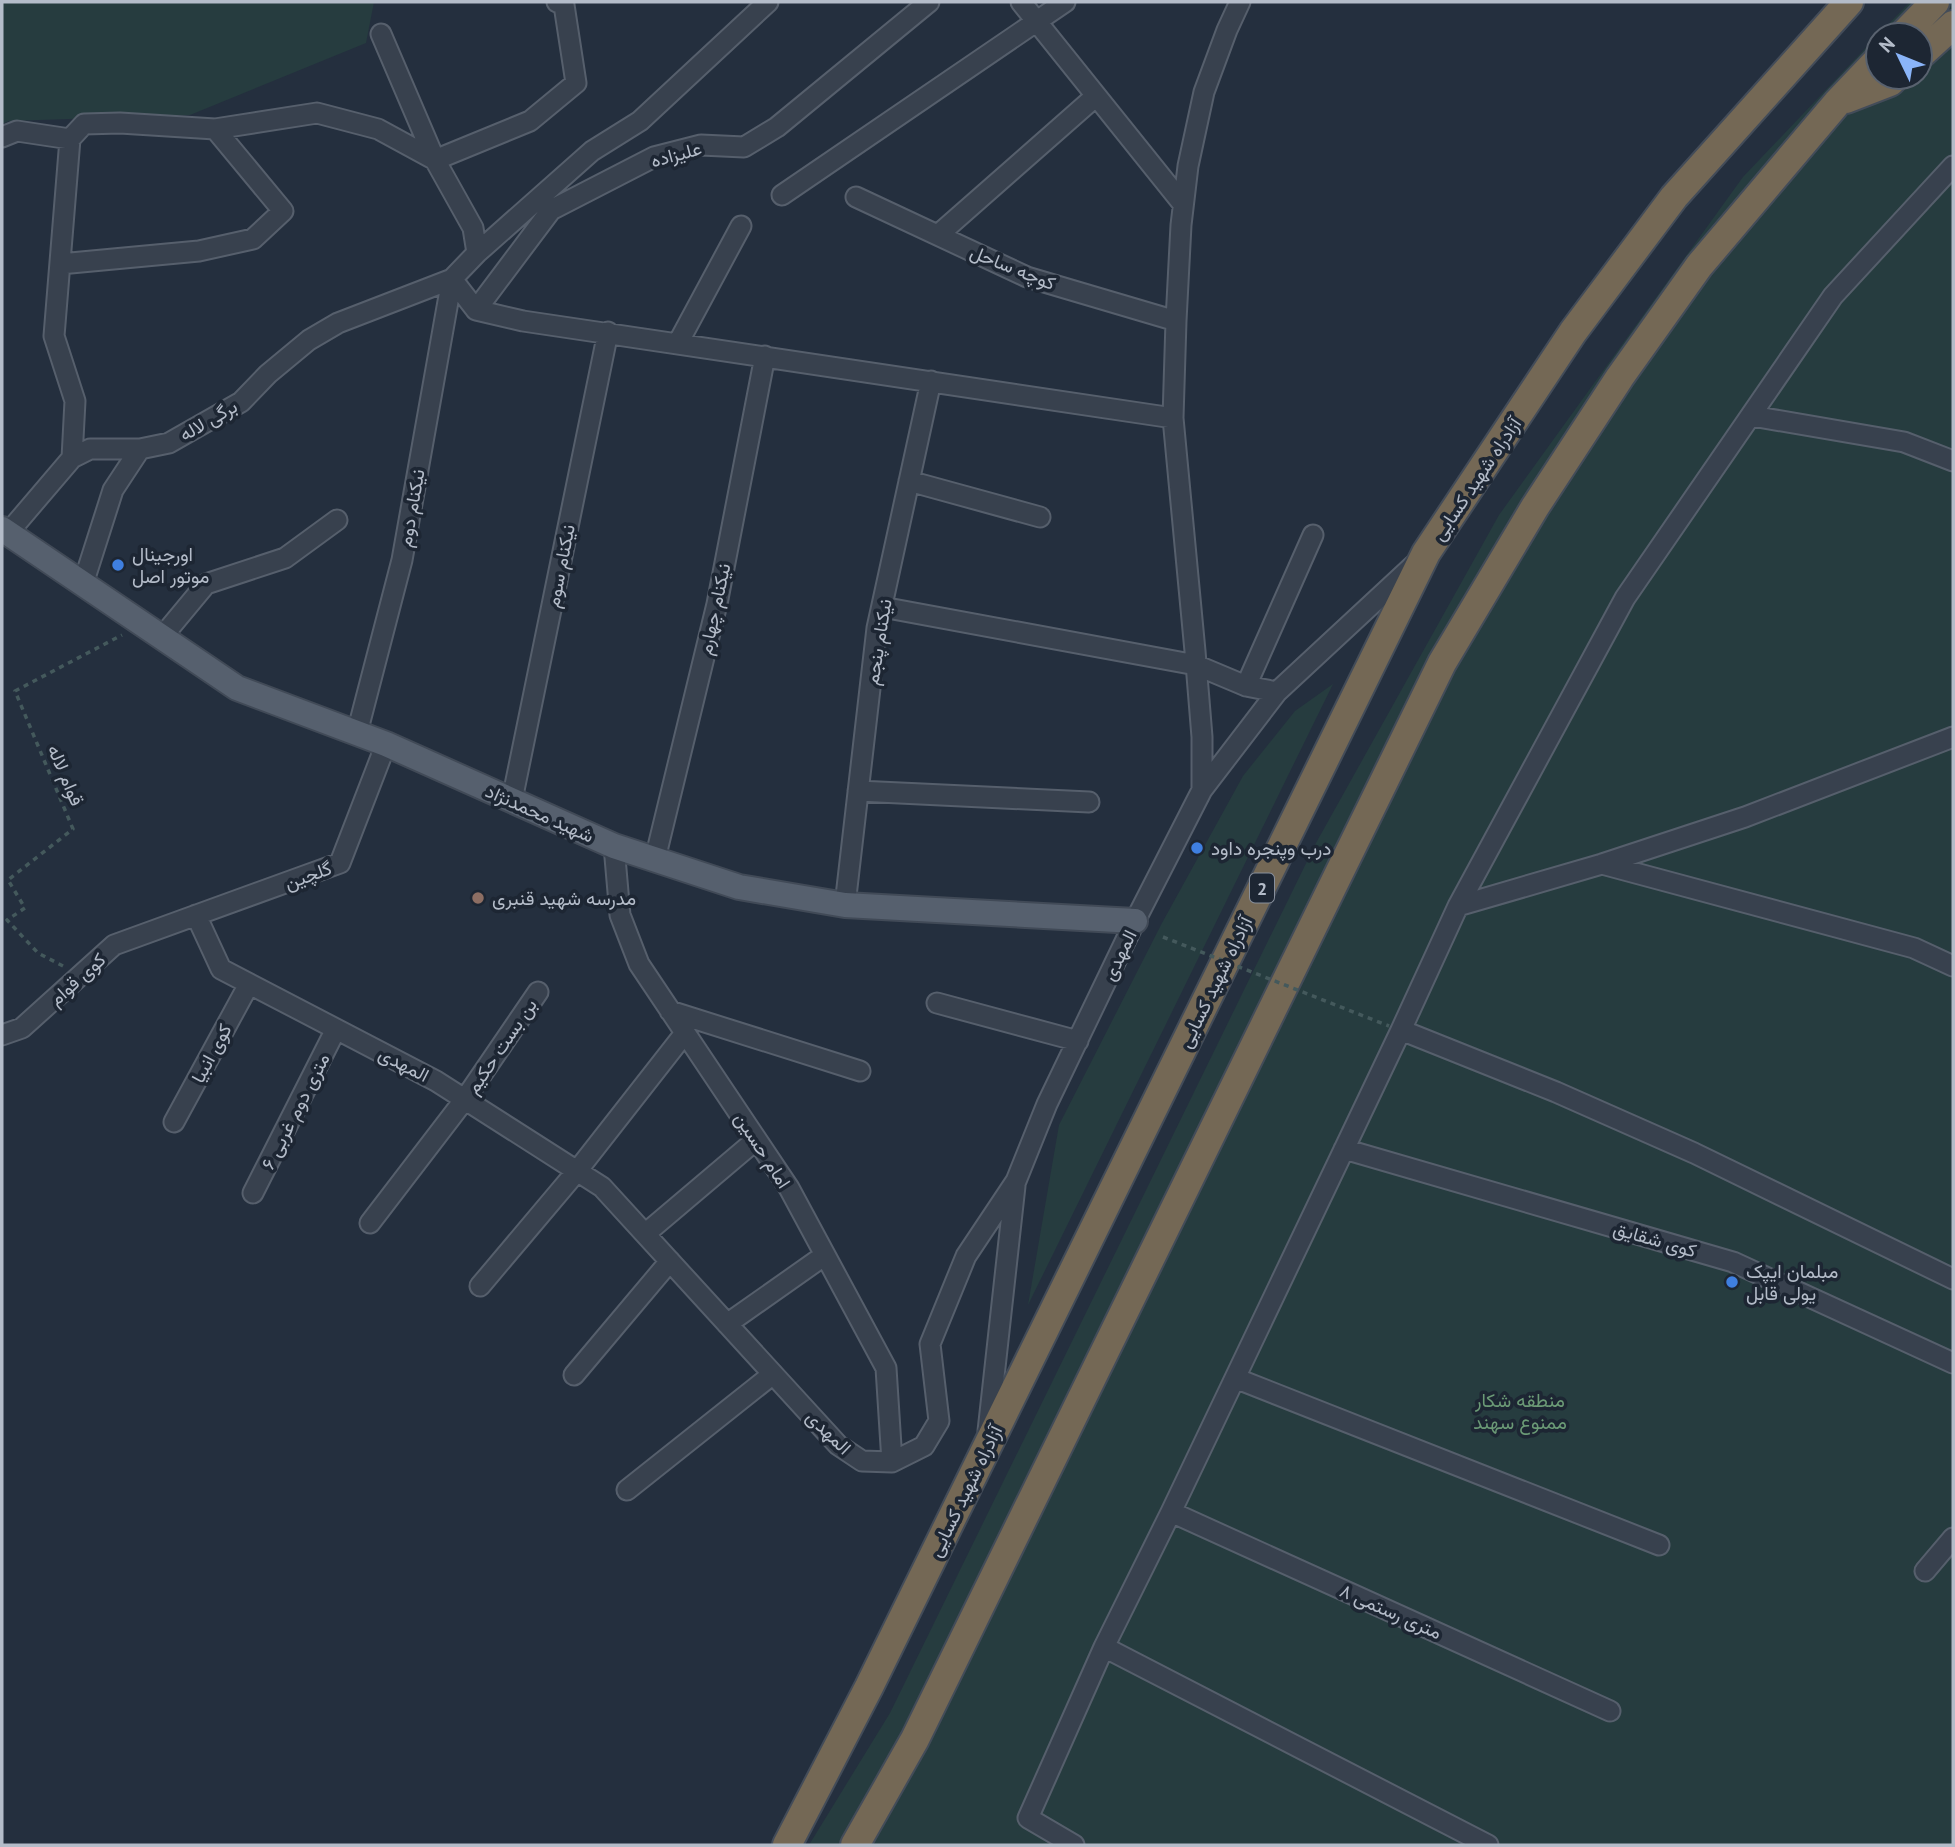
<svg xmlns="http://www.w3.org/2000/svg" width="1955" height="1847" font-family="'PT Sans',Vazirmatn,sans-serif">
<style>
.green{fill:#263c3f}
.lines{fill:none;stroke-linecap:round;stroke-linejoin:round}
.minor-casing{stroke:#565f6c;stroke-width:23}
.major-casing{stroke:#414a57;stroke-width:28}
.highway-casing{stroke:#434c59;stroke-width:32}
.path{stroke:#44595c;stroke-width:3.5;stroke-dasharray:5 5;stroke-linecap:butt}
.minor{stroke:#38414e;stroke-width:19}
.major{stroke:#56606e;stroke-width:24}
.highway{stroke:#746855;stroke-width:28}
.path-bridge{stroke:#44595c;stroke-width:3.5;stroke-dasharray:5 5;stroke-linecap:butt}
.shop-dot{fill:#3f7fe0;stroke:#1d2633;stroke-width:2.5}
.education-dot{fill:#8d6e63;stroke:#1d2633;stroke-width:2.5}
.labels{text-anchor:middle;dominant-baseline:central;stroke-width:7;stroke-linejoin:round;paint-order:stroke}
.shield{fill:#1d2633;stroke:#878f9c;stroke-width:2}
.shield-label{font-size:18px;font-weight:bold;fill:#b4bcc9}
.street-label{font-size:19px;fill:#b4bcc9;stroke:#1d2633}
.poi-label{font-size:19px;fill:#b4bcc9;stroke:#1d2633;text-anchor:start}
.park-label{font-size:19px;fill:#6b9a76;stroke:#1d2633}
</style>
<rect width="100%" height="100%" fill="#242f3e"/>
<path class="green" d="M 2,2 L 374,2 L 366,43 L 190,115 L 9,121 L 2,124 Z
M 1910,2 L 1953,2 L 1953,1845 L 809,1845 L 890,1713 L 1316,843 L 1499,515 L 1743,177 L 1878,35 L 1878,77 L 1920,77 L 1920,35 L 1878,35 Z
M 1333,684 L 1028,1305 L 1059,1125 L 1162,923 L 1243,776 L 1295,711 Z"/>
<g class="lines">
<defs>
<path id="minor" d="M 1021,2 L 1183,204
M 381,34 L 435,160 L 473,228 L 477,253
M 2,137 L 17,131 L 70,139 L 84,124 L 120,123 L 215,129 L 317,113 L 378,129 L 435,160 L 530,121 L 576,83 L 564,5 L 557,2
M 70,139 L 54,336 L 75,401 L 72,458
M 1953,166 L 1833,296 L 1625,598 L 1458,906 L 1401,1030 L 1556,1092 L 1694,1153 L 1953,1279
M 782,195 L 1065,2
M 856,197 L 1027,277 L 1176,321
M 938,235 L 1096,96
M 60,264 L 199,251 L 253,239 L 283,211 L 215,129
M 452,279 L 476,310 L 523,321 L 1173,418
M 476,310 L 551,210 L 654,157 L 701,145 L 744,147 L 777,127 L 929,2
M 678,343 L 741,226
M 1752,416 L 1904,442 L 1953,461
M 909,481 L 1040,517
M 8,533 L 72,458 L 90,449 L 140,449 L 169,443 L 241,402 L 268,374 L 309,340 L 338,323 L 452,279 L 477,253 L 592,151 L 640,121 L 768,2
M 83,584 L 113,490 L 140,449
M 882,607 L 1196,665 L 1246,686 L 1277,692
M 162,637 L 206,584 L 285,558 L 337,520
M 1246,686 L 1313,535
M 357,733 L 402,560 L 452,279
M 1202,790 L 1202,737 L 1195,651 L 1173,418 L 1176,321 L 1181,225 L 1188,166 L 1204,92 L 1227,30 L 1240,2
M 858,791 L 1089,802
M 512,800 L 608,332
M 614,846 L 620,915 L 639,964 L 789,1188 L 886,1368 L 892,1462
M 655,859 L 717,604 L 765,356
M 1602,864 L 1914,948 L 1953,966
M 845,905 L 877,628 L 931,381
M 1458,906 L 1602,864 L 1745,817 L 1953,737
M 196,915 L 221,969 L 436,1081 L 602,1187 L 838,1445 L 862,1461 L 892,1462 L 924,1446 L 939,1421 L 930,1344 L 966,1256 L 1016,1181 L 1047,1104 L 1135,921 L 1202,790 L 1277,692 L 1415,564
M 937,1003 L 1078,1041
M 670,1011 L 860,1071
M 2,1035 L 22,1028 L 114,945 L 340,863 L 386,744
M 174,1122 L 249,984
M 1344,1149 L 1733,1262 L 1953,1363
M 253,1193 L 336,1029
M 370,1223 L 465,1099 L 538,992
M 645,1234 L 756,1140
M 480,1286 L 577,1171 L 685,1033
M 727,1324 L 825,1255
M 574,1375 L 670,1261
M 1235,1378 L 1659,1545
M 988,1431 L 1015,1186
M 627,1490 L 773,1374
M 1171,1512 L 1610,1711
M 1925,1571 L 1953,1538
M 1104,1647 L 1488,1845
M 1074,1845 L 1028,1818 L 1104,1647 L 1171,1512 L 1401,1030"/>
<path id="major" d="M 2,529 L 237,688 L 386,744 L 614,846 L 739,887 L 845,905 L 1135,921"/>
<path id="highway" d="M 1903,35 L 1935,2
M 1920,55 L 1953,25
M 1846,99 L 1890,82 L 1895,77
M 787,1845 L 869,1687 L 1426,553 L 1573,332 L 1674,197 L 1849,2
M 855,1845 L 915,1739 L 1442,663 L 1535,507 L 1620,377 L 1699,266 L 1837,103 L 1878,60"/>
</defs>
<use href="#minor" class="minor-casing"/>
<use href="#major" class="major-casing"/>
<use href="#highway" class="highway-casing"/>
<path class="path" d="M 63,966 L 38,953 L 7,920 L 25,908 L 8,880 L 73,829 L 15,691 L 122,635"/>
<use href="#minor" class="minor"/>
<use href="#major" class="major"/>
<use href="#highway" class="highway"/>
<path class="path-bridge" d="M 1163,937 L 1389,1026"/>
</g>
<g class="shop-dot">
<circle cx="118" cy="565" r="7"/>
<circle cx="1197" cy="848" r="7"/>
<circle cx="1732" cy="1282" r="7"/>
</g>
<circle class="education-dot" cx="478" cy="898" r="7"/>
<g class="labels">
<rect class="shield" x="1250" y="873.5" width="24" height="29" rx="5"/>
<g class="shield-label">
<text x="1262" y="888">2</text>
</g>
<g class="street-label">
<text transform="translate(676 154) rotate(-15)">علیزاده</text>
<text transform="translate(1013 267) rotate(22)">کوچه ساحل</text>
<text transform="translate(208 420) rotate(-30)">برگی لاله</text>
<text transform="translate(1476 479) rotate(-56)">آزادراه شهید کسایی</text>
<text transform="translate(411 508) rotate(-80)">نیکنام دوم</text>
<text transform="translate(560 566) rotate(-79)">نیکنام سوم</text>
<text transform="translate(714 609) rotate(-78)">نیکنام چهارم</text>
<text transform="translate(878 642) rotate(-81)">نیکنام پنجم</text>
<text transform="translate(66 775) rotate(67)">قوام لاله</text>
<text transform="translate(540 813) rotate(24)">شهید محمدنژاد</text>
<text transform="translate(308 875) rotate(-20)">گلچین</text>
<text transform="translate(1119 955) rotate(-64)">المهدی</text>
<text transform="translate(77 979) rotate(-42)">کوی قوام</text>
<text transform="translate(1215 982) rotate(-64)">آزادراه شهید کسایی</text>
<text transform="translate(501 1046) rotate(-56)">بن بست حکیم</text>
<text transform="translate(211 1053) rotate(-62)">کوی انبیا</text>
<text transform="translate(404 1064) rotate(27)">المهدی</text>
<text transform="translate(295 1111) rotate(-63)">۶ متری دوم غربی</text>
<text transform="translate(763 1150) rotate(57)">امام حسین</text>
<text transform="translate(1655 1239) rotate(16)">کوی شقایق</text>
<text transform="translate(829 1432) rotate(44)">المهدی</text>
<text transform="translate(965 1491) rotate(-64)">آزادراه شهید کسایی</text>
<text transform="translate(1391 1611) rotate(24)">۸ متری رستمی</text>
</g>
<g class="poi-label">
<text x="132" y="554">اورجینال<tspan x="132" dy="22">موتور اصل</tspan></text>
<text x="1211" y="848">درب وپنجره داود</text>
<text x="492" y="898">مدرسه شهید قنبری</text>
<text x="1746" y="1271">مبلمان ایپک<tspan x="1746" dy="22">یولی قابل</tspan></text>
</g>
<g class="park-label">
<text x="1520" y="1400">منطقه شکار<tspan x="1520" dy="22">ممنوع سهند</tspan></text>
</g>
</g>
<rect width="1955" height="1847" fill="none" stroke="#b4bcc9" stroke-width="7"/>
<g transform="translate(1899 56) rotate(313)"><circle r="33" fill="#1d2633" stroke="#59626f" stroke-width="2"/>
<path d="M0-5L12 26L0 18L-12 26Z" fill="#8ab4f8"/>
<text y="-10" font-size="19" font-weight="bold" text-anchor="middle" fill="#b4bcc9">N</text>
</g>
</svg>
